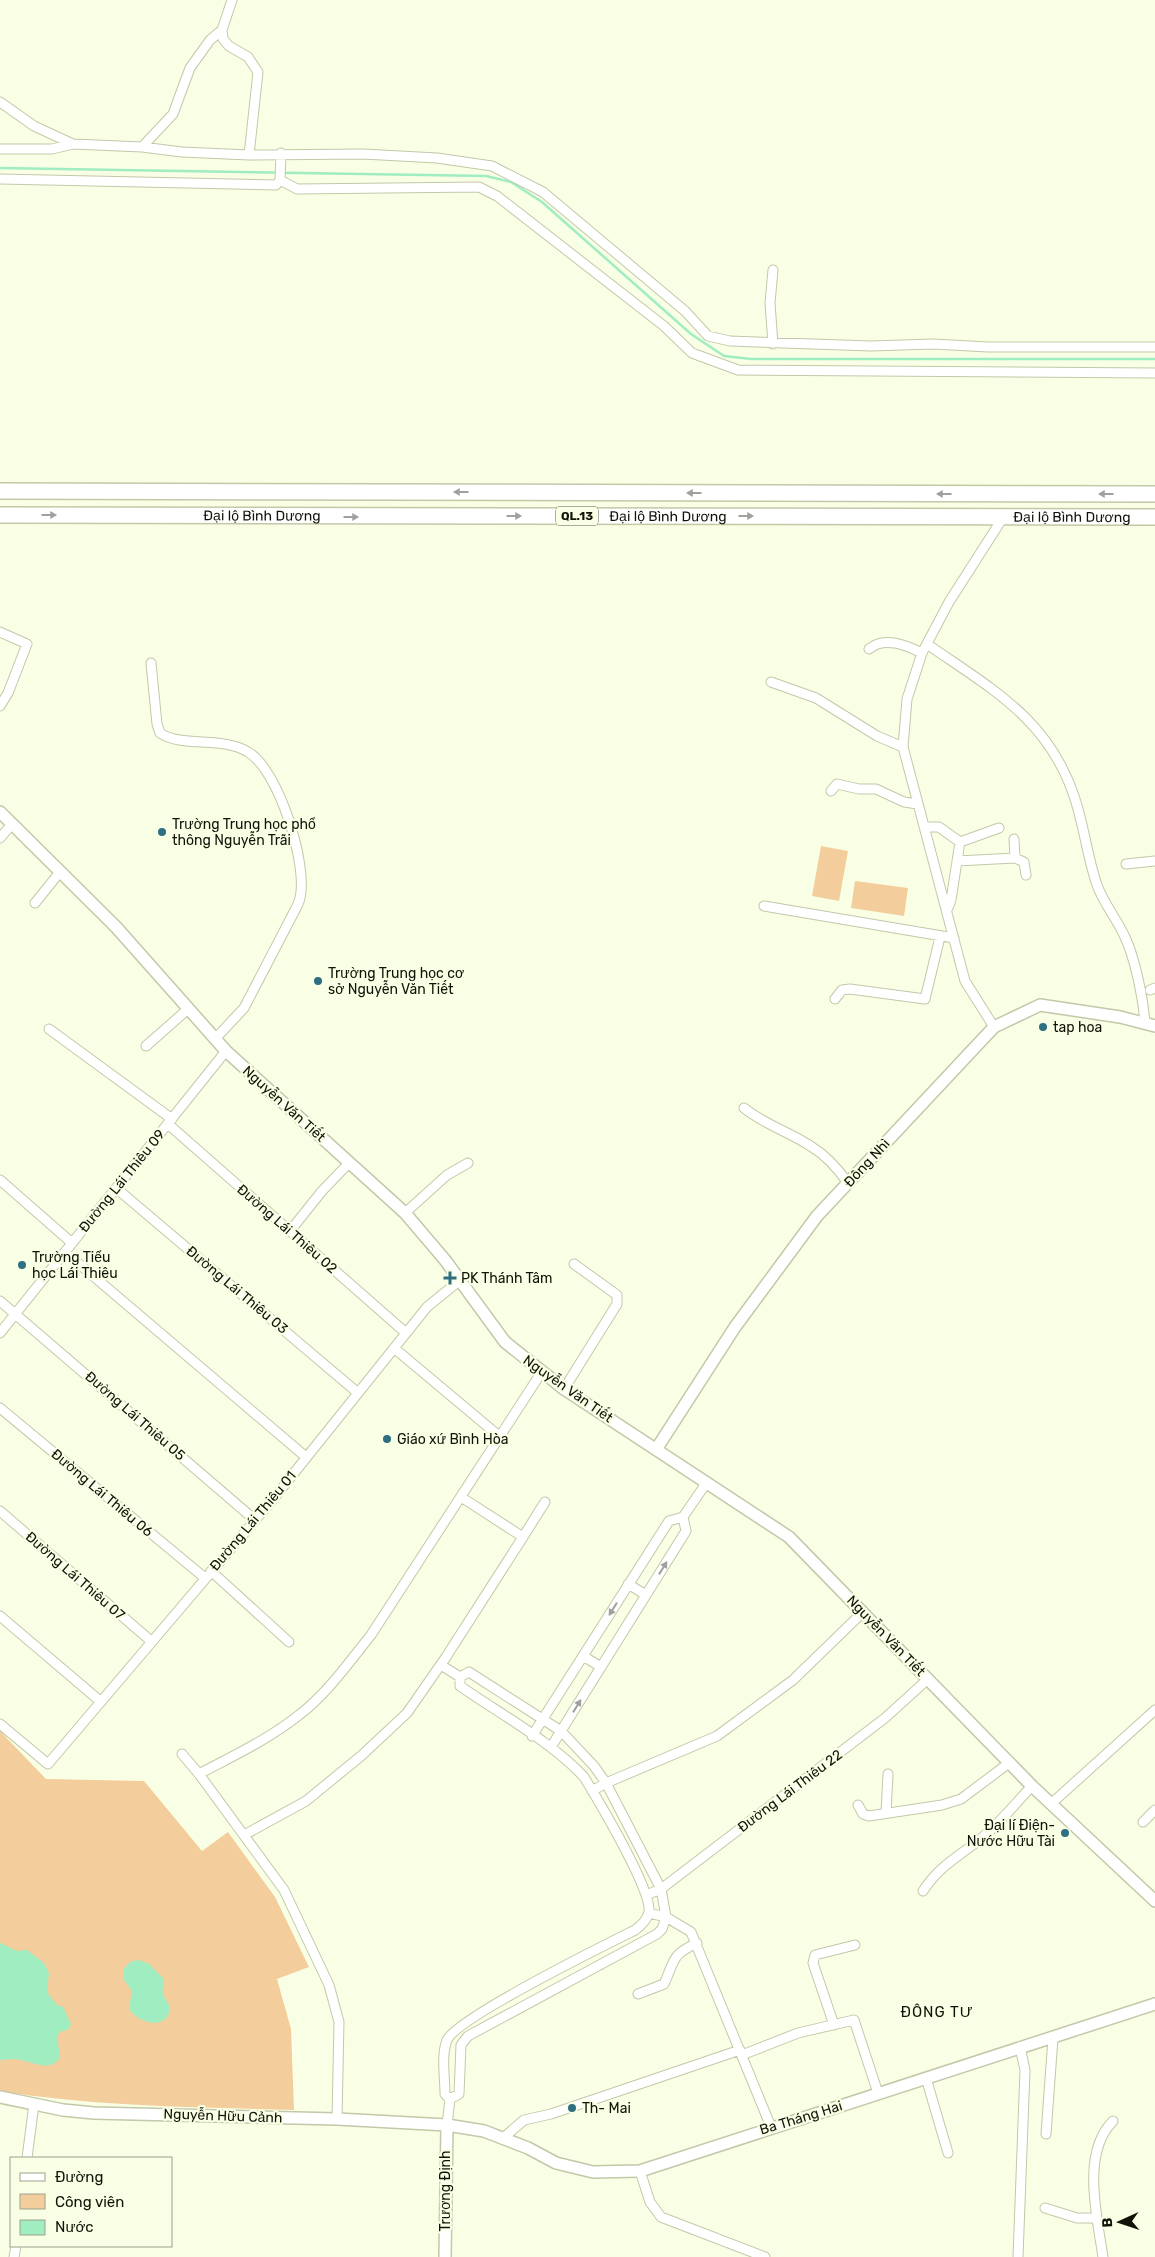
<svg xmlns="http://www.w3.org/2000/svg" width="1155" height="2257" font-family="Rubik,sans-serif">
<style>
.green{fill:#f3ce9c}
.water{fill:#9fedc0}
.lines{fill:none;stroke-linecap:round;stroke-linejoin:round}
.stream{stroke:#9fedc0;stroke-width:2.5}
.street-casing{stroke:#c2c8a8;stroke-width:11}
.secondary-casing{stroke:#c2c8a8;stroke-width:14}
.highway-casing{stroke:#c2c8a8;stroke-width:18}
.street{stroke:#fff;stroke-width:9}
.secondary{stroke:#fff;stroke-width:11}
.highway{stroke:#fff;stroke-width:15}
.oneway{fill:#a0a19c}
.poi-dot{fill:#2e6f82;stroke:#f9ffe5;stroke-width:2}
.labels{text-anchor:middle;dominant-baseline:central;stroke-width:4.5;stroke-linejoin:round;paint-order:stroke}
.shield{fill:#f9ffe5;stroke:#575a4a;stroke-width:1}
.shield-label{font-size:12px;font-weight:bold;fill:#111308}
.street-label{font-size:14px;fill:#111308;stroke:#f9ffe5}
.poi-label{font-size:14px;fill:#111308;stroke:#f9ffe5;text-anchor:start}
.neighbourhood-label{font-size:15px;letter-spacing:1px;fill:#111308;stroke:#f9ffe5}
</style>
<rect width="100%" height="100%" fill="#f9ffe5"/>
<path class="green" d="M 821,846 L 848,851 L 839,901 L 812,896 Z
M 855,881 L 908,888 L 904,916 L 851,908 Z
M 0,1731 L 46,1779 L 144,1781 L 202,1851 L 228,1832 L 275,1897 L 309,1967 L 277,1979 L 291,2029 L 294,2110 C 196,2107 97,2107 0,2091 Z"/>
<path class="water" d="M 0,1943 L 17,1951 L 27,1950 L 44,1963 L 49,1973 L 47,1990 L 49,1995 L 57,2005 L 63,2007 L 71,2024 L 68,2030 L 61,2031 L 57,2036 L 60,2057 C 51,2073 33,2062 20,2060 C 13,2058 7,2060 0,2060 Z
M 139,1960 L 149,1964 L 163,1978 C 164,1983 162,1989 163,1994 C 165,2001 172,2004 169,2013 C 162,2031 135,2021 129,2008 L 132,1991 L 124,1980 L 123,1970 L 130,1962 Z"/>
<g class="lines">
<path class="stream" d="M 0,168 L 486,176 L 511,182 L 542,202 L 691,334 L 724,356 L 751,359 L 1155,359"/>
<defs>
<path id="street" d="M 232,0 L 222,30 L 223,39 L 229,46 L 248,57 L 258,72 L 249,155
M 0,102 L 34,126 L 73,144 L 142,147 L 182,152 L 249,155 L 363,154 L 437,158 L 492,166 L 543,192 L 685,311 L 708,336 L 730,341 L 871,346 L 933,344 L 988,347 L 1155,347
M 142,147 L 173,114 L 190,68 L 210,40 L 222,30
M 0,149 L 52,149 L 73,144
M 0,179 L 276,185 L 280,180 L 281,153
M 280,180 L 297,189 L 479,187 L 497,196 L 664,326 L 692,353 L 738,370 L 1155,373
M 773,344 L 770,303 L 773,270
M 0,632 L 27,644 L 8,693 L 0,706
M 927,644 C 990,688 1048,718 1074,796 C 1084,825 1087,856 1097,885 C 1103,902 1116,918 1124,935 C 1135,957 1143,998 1145,1023
M 869,649 C 884,636 906,645 922,653
M 151,663 L 157,724 L 160,733 C 182,748 223,736 248,752 C 279,770 308,865 300,898 C 299,903 296,908 294,912 L 244,1008 L 215,1039
M 771,682 L 816,698 L 877,736 L 903,747
M 831,791 L 837,784 L 859,789 L 876,789 L 904,802 L 918,804
M 924,827 L 939,827 L 960,842 L 999,828
M 0,838 L 12,824
M 1014,839 L 1015,858 L 1024,862 L 1026,875
M 957,861 L 1015,858
M 1126,864 L 1155,861
M 35,903 L 60,872
M 764,906 L 954,938
M 947,910 L 951,900 L 960,842
M 1150,990 L 1155,988
M 835,999 L 842,990 L 850,989 L 925,999 L 940,937
M 994,1027 L 965,981 L 903,747 L 907,699 L 922,653 L 949,602 L 1004,516
M 49,1029 L 172,1119
M 146,1046 L 188,1009
M 744,1108 C 765,1125 790,1132 812,1147 C 827,1156 838,1169 848,1183
M 168,1124 L 406,1333
M 0,1180 L 72,1243
M 116,1188 L 358,1393
M 405,1213 L 447,1175 L 468,1163
M 290,1231 L 322,1191 L 349,1163
M 65,1252 L 306,1457
M 0,1301 L 255,1520
M 0,1333 L 226,1051
M 394,1348 L 499,1436
M 564,1389 L 617,1304 L 617,1295 L 574,1264
M 0,1408 L 205,1578
M 0,1511 L 151,1641
M 523,1537 L 545,1502
M 211,1571 L 289,1642
M 628,1584 L 646,1595
M 0,1616 L 100,1701
M 583,1656 L 601,1667
M 441,1665 L 460,1677
M 469,1672 L 561,1731 L 594,1766 L 606,1783 L 661,1889 L 666,1917 L 662,1929 L 657,1934 L 468,2036 L 461,2045 L 459,2094 L 450,2099 L 445,2094 C 445,2078 441,2055 447,2040 C 457,2018 605,1945 635,1930 C 642,1925 647,1920 649,1912 C 652,1890 598,1800 584,1777 C 552,1742 500,1714 460,1686 L 460,1677 Z
M 0,1724 L 48,1764 L 274,1498 L 427,1307 L 459,1281
M 532,1736 L 669,1521 L 683,1517 L 707,1482
M 551,1747 L 686,1531 L 683,1517
M 182,1754 L 199,1774 L 284,1890 L 329,1985 L 339,2022 L 337,2119
M 199,1774 C 233,1756 269,1739 299,1715 C 326,1695 350,1661 371,1635 L 541,1373
M 592,1791 L 606,1783 L 717,1736 L 793,1680 L 863,1612
M 1052,1803 L 1155,1710
M 858,1805 L 863,1814 L 869,1816 L 942,1805 L 961,1799 L 1009,1763
M 886,1813 L 888,1774
M 1143,1822 L 1155,1810
M 244,1835 L 306,1801 L 361,1756 L 407,1713 L 446,1657 L 523,1537 L 461,1497
M 923,1891 C 938,1868 953,1860 974,1844 C 996,1828 1013,1806 1032,1786
M 646,1895 L 661,1889 L 885,1718 L 928,1679
M 649,1913 L 666,1917 L 691,1932 L 771,2127
M 638,1994 L 664,1984 C 675,1960 671,1955 697,1943
M 834,2025 L 813,1963 L 815,1955 L 855,1945
M 742,2055 L 798,2033 L 854,2020 L 878,2093
M 926,2078 L 948,2153
M 447,2125 L 450,2099
M 1046,2134 L 1053,2038
M 502,2139 L 524,2120 L 551,2114 L 740,2050
M 27,2158 L 34,2104
M 640,2171 L 650,2202 L 661,2217 L 765,2257
M 1045,2208 L 1077,2218 L 1097,2218
M 14,2257 L 16,2246
M 1018,2257 L 1025,2070 L 1020,2047
M 1103,2257 C 1097,2216 1081,2153 1113,2121"/>
<path id="secondary" d="M 0,812 L 116,927 L 226,1051 L 405,1213 L 445,1260 L 505,1342 L 564,1389 L 789,1537 L 1032,1786 L 1155,1901
M 657,1448 L 735,1327 L 817,1216 L 994,1027 L 1040,1005 L 1120,1017 L 1155,1026
M 0,2097 L 63,2110 L 94,2113 L 337,2119 L 447,2125 L 484,2131 L 528,2148 L 556,2163 L 593,2172 L 640,2171 L 1155,2004
M 445,2257 L 447,2125"/>
<g id="highway">
<path d="M 0,491 L 1155,494"/>
<path id="s1" d="M 0,515 L 1155,517"/>
</g>
</defs>
<use href="#street" class="street-casing"/>
<use href="#secondary" class="secondary-casing"/>
<use href="#highway" class="highway-casing"/>
<use href="#street" class="street"/>
<use href="#secondary" class="secondary"/>
<use href="#highway" class="highway"/>
</g>
<defs><path id="oneway-solid" d="M-6-.8H1V-3.2L6.5 0L1 3.2V.8H-6Z" transform="scale(1.25)"/></defs>
<g class="oneway">
<use href="#oneway-solid" transform="translate(461 492) rotate(-180)"/>
<use href="#oneway-solid" transform="translate(694 493) rotate(-180)"/>
<use href="#oneway-solid" transform="translate(944 494) rotate(-180)"/>
<use href="#oneway-solid" transform="translate(1106 494) rotate(-180)"/>
<use href="#oneway-solid" transform="translate(49 515)"/>
<use href="#oneway-solid" transform="translate(514 516)"/>
<use href="#oneway-solid" transform="translate(746 516)"/>
<use href="#oneway-solid" transform="translate(351 517)"/>
<use href="#oneway-solid" transform="translate(663 1568) rotate(-58)"/>
<use href="#oneway-solid" transform="translate(613 1609) rotate(122)"/>
<use href="#oneway-solid" transform="translate(577 1706) rotate(-58)"/>
</g>
<g class="poi-dot">
<circle cx="162" cy="832" r="5"/>
<circle cx="318" cy="981" r="5"/>
<circle cx="1043" cy="1027" r="5"/>
<circle cx="22" cy="1265" r="5"/>
<path d="M447.5 1270.5h5v5h5v5h-5v5h-5v-5h-5v-5h5z"/>
<circle cx="387" cy="1439" r="5"/>
<circle cx="1065" cy="1833" r="5"/>
<circle cx="572" cy="2108" r="5"/>
</g>
<g class="labels">
<rect class="shield" x="556" y="506.5" width="42" height="19" rx="4"/>
<g class="shield-label">
<text x="577" y="516">QL.13</text>
</g>
<g class="street-label">
<text stroke="none"><textPath href="#s1" startOffset="262">Đại lộ Bình Dương</textPath></text>
<text stroke="none"><textPath href="#s1" startOffset="668">Đại lộ Bình Dương</textPath></text>
<text stroke="none"><textPath href="#s1" startOffset="1072">Đại lộ Bình Dương</textPath></text>
<text transform="translate(284 1104) rotate(42)">Nguyễn Văn Tiết</text>
<text transform="translate(867 1163) rotate(-47)">Đông Nhì</text>
<text transform="translate(122 1181) rotate(-51)">Đường Lái Thiêu 09</text>
<text transform="translate(287 1229) rotate(41)">Đường Lái Thiêu 02</text>
<text transform="translate(237 1290) rotate(40)">Đường Lái Thiêu 03</text>
<text transform="translate(568 1389) rotate(35)">Nguyễn Văn Tiết</text>
<text transform="translate(135 1416) rotate(41)">Đường Lái Thiêu 05</text>
<text transform="translate(102 1493) rotate(40)">Đường Lái Thiêu 06</text>
<text transform="translate(253 1521) rotate(-50)">Đường Lái Thiêu 01</text>
<text transform="translate(75 1576) rotate(41)">Đường Lái Thiêu 07</text>
<text transform="translate(886 1636) rotate(46)">Nguyễn Văn Tiết</text>
<text transform="translate(790 1791) rotate(-37)">Đường Lái Thiêu 22</text>
<text transform="translate(223 2116) rotate(2)">Nguyễn Hữu Cảnh</text>
<text transform="translate(801 2118) rotate(-17)">Ba Tháng Hai</text>
<text transform="translate(445 2191) rotate(-90)">Trương Định</text>
</g>
<g class="poi-label">
<text x="172" y="824">Trường Trung học phổ<tspan x="172" dy="16">thông Nguyễn Trãi</tspan></text>
<text x="328" y="973">Trường Trung học cơ<tspan x="328" dy="16">sở Nguyễn Văn Tiết</tspan></text>
<text x="1053" y="1027">tap hoa</text>
<text x="32" y="1257">Trường Tiểu<tspan x="32" dy="16">học Lái Thiêu</tspan></text>
<text x="461" y="1278">PK Thánh Tâm</text>
<text x="397" y="1439">Giáo xứ Bình Hòa</text>
<text x="1055" y="1825" text-anchor="end">Đại lí Điện-<tspan x="1055" dy="16">Nước Hữu Tài</tspan></text>
<text x="582" y="2108">Th- Mai</text>
</g>
<g class="neighbourhood-label">
<text x="937" y="2012">ĐÔNG TƯ</text>
</g>
</g>
<rect x="10" y="2157" width="162" height="90" fill="#f9ffe5" stroke="#9ca18d"/>
<rect x="20" y="2173" width="25" height="8" fill="#ffffff" stroke="#9ca18d"/>
<text x="55" y="2182" font-size="15" fill="#111308">Đường</text>
<rect x="20" y="2194" width="25" height="15" fill="#f3ce9c" stroke="#9ca18d"/>
<text x="55" y="2207" font-size="15" fill="#111308">Công viên</text>
<rect x="20" y="2220" width="25" height="15" fill="#9fedc0" stroke="#9ca18d"/>
<text x="55" y="2232" font-size="15" fill="#111308">Nước</text>
<g transform="translate(1120 2222) rotate(267)" stroke="#f9ffe5" stroke-width="4" paint-order="stroke">
<path d="M0-4L9 19L0 12L-9 19Z" fill="#111308"/>
<text y="-8" font-size="14" font-weight="bold" text-anchor="middle" fill="#111308">B</text>
</g>
</svg>
